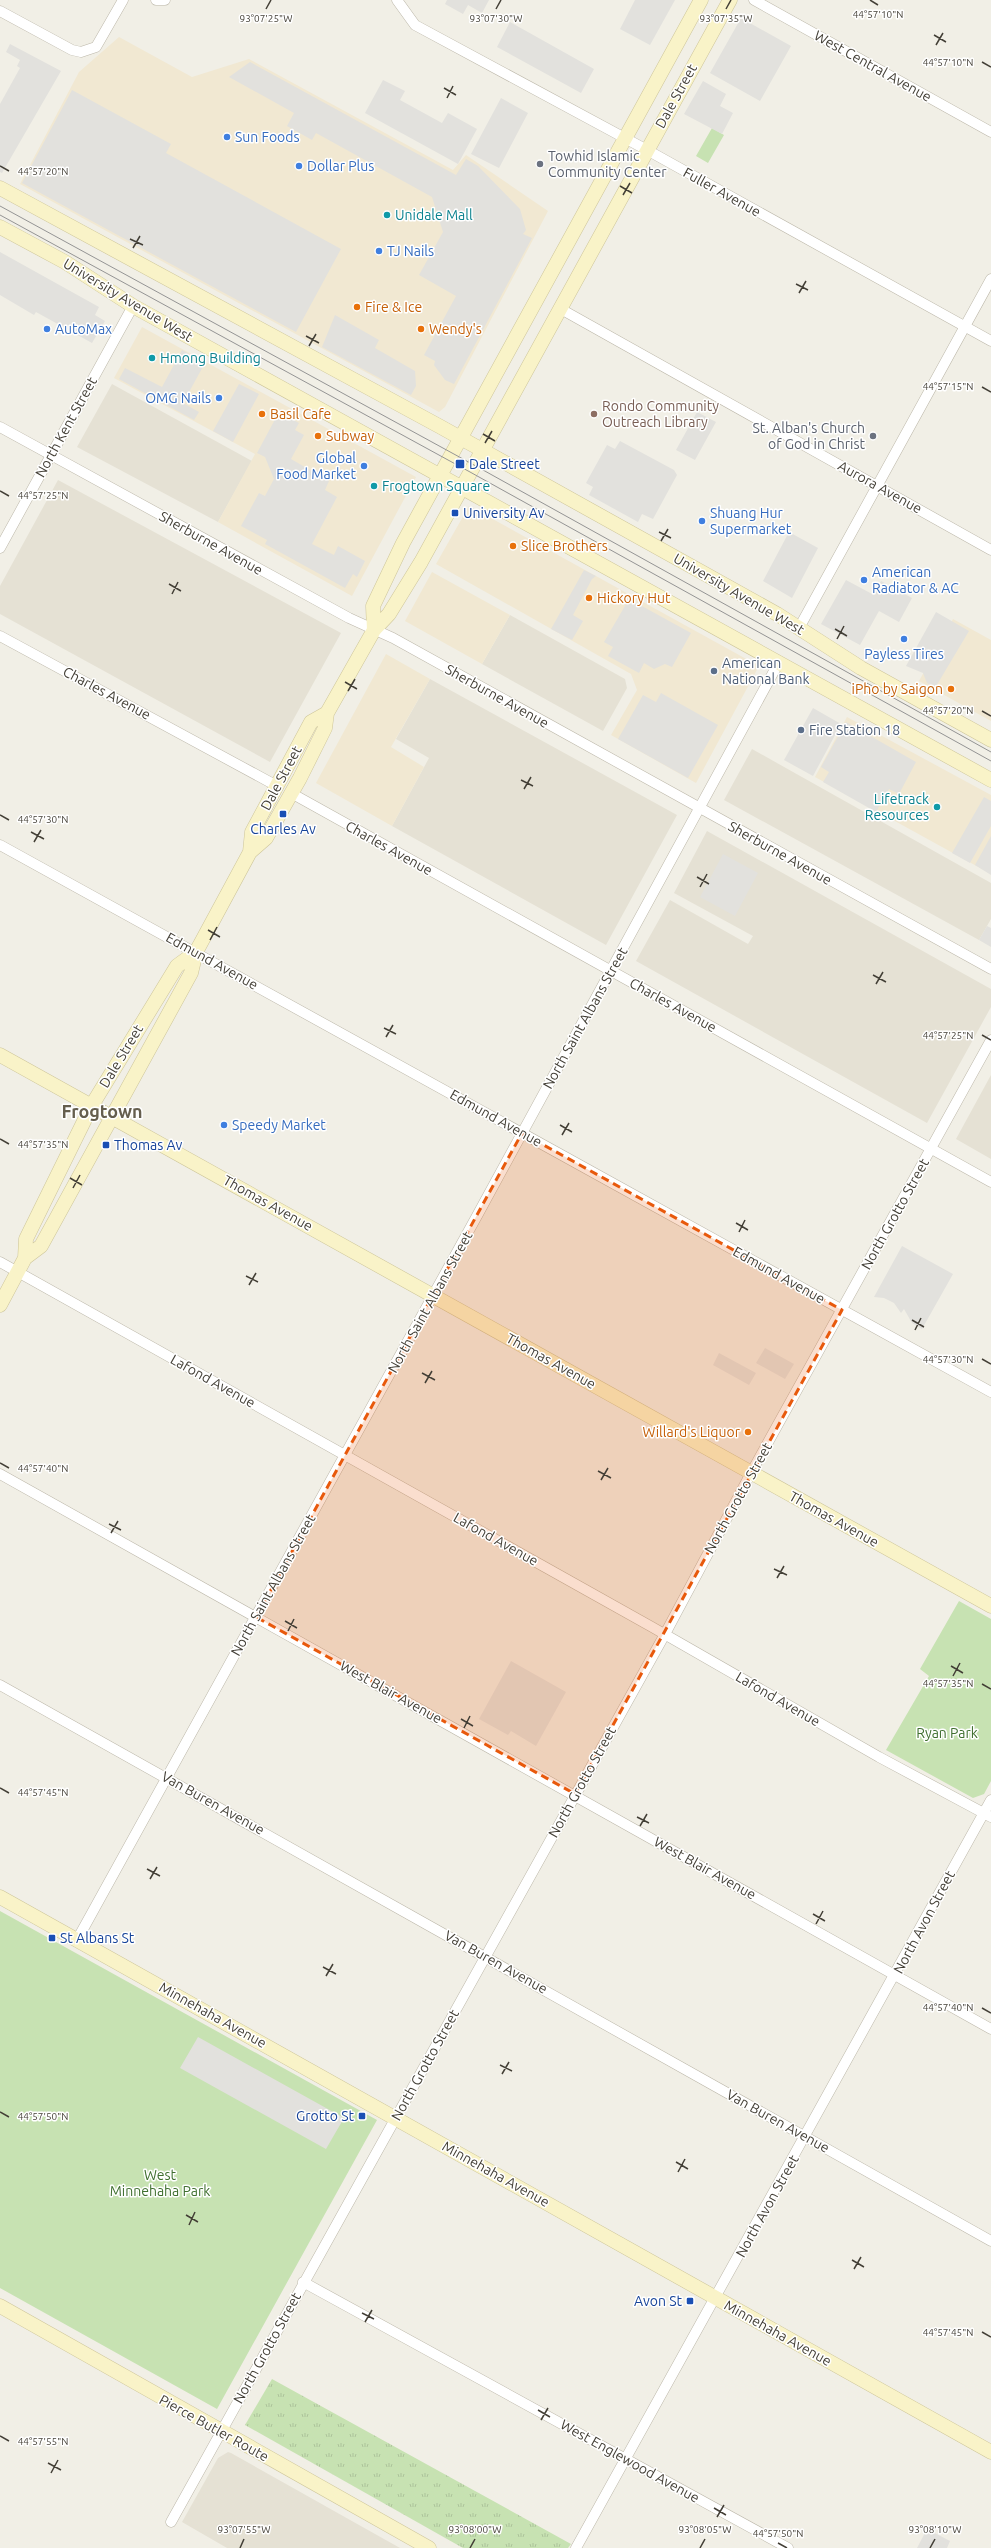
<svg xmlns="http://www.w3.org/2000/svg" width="991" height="2548" font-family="Ubuntu,sans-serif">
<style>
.residential{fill:#e5e1d4}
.commercial{fill:#f1e8d2}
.grass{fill:url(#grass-tufts)}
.green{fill:#c7e2b2}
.parking{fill:#e2e1dd}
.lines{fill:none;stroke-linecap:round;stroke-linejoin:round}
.street-casing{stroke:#bcb7a9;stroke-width:11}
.secondary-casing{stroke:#cdc599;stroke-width:15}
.street{stroke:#fff;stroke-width:10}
.secondary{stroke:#f9f3c8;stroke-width:14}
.tram{stroke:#949494;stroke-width:1}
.marked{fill:#e8590c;fill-opacity:0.2;stroke:#e8590c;stroke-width:3;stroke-dasharray:8 5;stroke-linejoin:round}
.ticks{fill:none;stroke:#433f36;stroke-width:1.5}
.shop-dot{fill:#3f7fe0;stroke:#fff;stroke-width:1.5}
.worship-dot{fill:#6b7280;stroke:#fff;stroke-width:1.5}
.culture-dot{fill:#0f9aa8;stroke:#fff;stroke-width:1.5}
.food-dot{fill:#e8710a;stroke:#fff;stroke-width:1.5}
.education-dot{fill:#8d6e63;stroke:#fff;stroke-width:1.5}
.transit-dot{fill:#1a4fb4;stroke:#fff;stroke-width:1.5}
.service-dot{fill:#5c6f8a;stroke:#fff;stroke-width:1.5}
.labels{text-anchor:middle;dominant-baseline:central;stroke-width:3;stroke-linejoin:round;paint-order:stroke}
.street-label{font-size:14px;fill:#433f36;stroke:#fff}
.shop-label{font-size:14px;fill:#366cbe;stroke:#fff;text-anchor:start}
.worship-label{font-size:14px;fill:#5b616d;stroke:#fff;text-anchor:start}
.culture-label{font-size:14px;fill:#0d838f;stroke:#fff;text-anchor:start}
.food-label{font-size:14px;fill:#c56008;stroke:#fff;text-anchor:start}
.education-label{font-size:14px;fill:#785e54;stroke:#fff;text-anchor:start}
.transit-label{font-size:14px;fill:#164399;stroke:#fff;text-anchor:start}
.service-label{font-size:14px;fill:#4e5e75;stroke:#fff;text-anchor:start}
.park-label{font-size:14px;fill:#3f6f2f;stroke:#fff}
.district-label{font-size:18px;font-weight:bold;fill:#655e4e;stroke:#fff}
.ticks-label{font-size:10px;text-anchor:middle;fill:#433f36;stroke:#fff;stroke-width:3;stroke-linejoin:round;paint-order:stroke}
</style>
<defs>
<pattern id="grass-tufts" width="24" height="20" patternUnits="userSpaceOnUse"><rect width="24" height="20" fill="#c7e2b2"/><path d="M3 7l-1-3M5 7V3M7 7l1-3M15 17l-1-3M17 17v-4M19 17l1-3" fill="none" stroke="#acc39a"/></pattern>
</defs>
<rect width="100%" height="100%" fill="#f1efe6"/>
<path class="residential" d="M 112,384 L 252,461 L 218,522 L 77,447 Z
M 58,480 L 341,633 L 270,762 L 0,614 L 0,586 Z
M 510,615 L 625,679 L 627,688 L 603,731 L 482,664 Z
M 430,679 L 677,815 L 606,945 L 392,826 L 429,758 L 396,739 Z
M 752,749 L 991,883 L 991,919 L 979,940 L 724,800 Z
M 707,831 L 991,989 L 991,1007 L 927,1123 L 636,961 L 670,900 L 748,944 L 753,936 L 674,893 Z
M 991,1075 L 991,1159 L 956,1139 Z
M 228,2452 L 231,2453 L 400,2548 L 227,2548 L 182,2522 L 218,2458 Z"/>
<path class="commercial" d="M 119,37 L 192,77 L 249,59 L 453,170 L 466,155 L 548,211 L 445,407 L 439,412 L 20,184 L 79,72 Z
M 142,327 L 416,477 L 352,596 L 218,522 L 255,454 L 114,378 Z
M 469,506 L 759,666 L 696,783 L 611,735 L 637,690 L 631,674 L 436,564 Z
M 432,572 L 510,615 L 482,664 L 405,621 Z
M 953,619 L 991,640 L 991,721 L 919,681 Z
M 386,654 L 430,679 L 391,747 L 424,767 L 392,826 L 316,783 Z
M 847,717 L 991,795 L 991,874 L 815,777 Z"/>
<path class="grass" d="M 272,2379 L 571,2544 L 568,2548 L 463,2548 L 245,2425 Z"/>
<path class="green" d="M 712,128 L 724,135 L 708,163 L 696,156 Z
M 959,1601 L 991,1619 L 991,1781 L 984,1794 L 973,1798 L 886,1750 L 929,1676 L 920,1669 Z
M 0,1911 L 377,2120 L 217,2409 L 0,2288 Z"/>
<path class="parking" d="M 447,0 L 489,0 L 482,13 L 468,5 L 463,14 L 445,4 Z
M 635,0 L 675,0 L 650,45 L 620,29 Z
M 741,18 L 791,46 L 760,101 L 710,73 Z
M 510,22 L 594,69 L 581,93 L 497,47 Z
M 10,44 L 61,71 L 2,173 L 0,172 L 0,104 L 20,68 L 17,66 L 20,60 L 6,52 Z
M 250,62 L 456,175 L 466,159 L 478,166 L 520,209 L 526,230 L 523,234 L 532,238 L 454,384 L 445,380 L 434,365 L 435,361 L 424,355 L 456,296 L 419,275 L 443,232 L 432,197 L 316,133 L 312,140 L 287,126 L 294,113 L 229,77 Z
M 383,80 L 405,91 L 400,100 L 442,123 L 448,113 L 477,129 L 458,164 L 365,113 Z
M 703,81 L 726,94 L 720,106 L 733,113 L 722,134 L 684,114 Z
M 72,90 L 171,144 L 166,153 L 341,249 L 296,332 L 22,183 Z
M 501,98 L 528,113 L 499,168 L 471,154 Z
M 0,252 L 99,307 L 95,315 L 105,321 L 92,343 L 36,312 L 34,315 L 0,295 Z
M 335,315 L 379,340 L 375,348 L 415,371 L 416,386 L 411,395 L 322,347 Z
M 182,350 L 205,363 L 183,403 L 199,412 L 194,420 L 119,379 L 125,368 L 162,387 Z
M 239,384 L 259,394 L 233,442 L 213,431 Z
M 279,412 L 299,423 L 295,430 L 304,435 L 291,459 L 329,481 L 325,490 L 337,497 L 312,544 L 334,555 L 338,546 L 365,561 L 357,577 L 353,574 L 345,588 L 265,544 L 267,540 L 241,526 L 259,493 L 265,496 L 274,479 L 265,457 L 257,453 Z
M 697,412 L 716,422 L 695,460 L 676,450 Z
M 620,441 L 674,470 L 677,475 L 653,519 L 642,514 L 638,522 L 589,495 L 593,487 L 586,483 L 607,445 L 615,449 Z
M 789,532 L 818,548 L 792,598 L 763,581 Z
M 584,570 L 596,576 L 592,579 L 573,615 L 583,621 L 572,640 L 551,629 Z
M 846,580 L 874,595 L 881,581 L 912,598 L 899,622 L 879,611 L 860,645 L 821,624 Z
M 629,599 L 691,633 L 672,667 L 665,664 L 654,669 L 644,663 L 639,673 L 608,656 L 613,647 L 604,642 Z
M 936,612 L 969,631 L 935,688 L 927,683 L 923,673 L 906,666 Z
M 661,693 L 718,725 L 688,778 L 618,739 L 643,695 L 656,702 Z
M 813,708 L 841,724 L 813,776 L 784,760 Z
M 846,722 L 916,762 L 899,794 L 889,789 L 876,812 L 823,782 L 829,772 L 821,767 Z
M 984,797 L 991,801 L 991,826 L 970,863 L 952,853 Z
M 991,836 L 991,875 L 975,865 Z
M 723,854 L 758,873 L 735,916 L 700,897 Z
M 987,926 L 991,928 L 991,947 L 979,940 Z
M 902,1246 L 953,1274 L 922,1329 L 912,1323 L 904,1309 L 901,1313 L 894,1303 L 884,1298 L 874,1297 Z
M 765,1348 L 794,1364 L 785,1379 L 756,1363 Z
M 719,1353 L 756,1373 L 749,1385 L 713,1365 Z
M 511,1661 L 566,1692 L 536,1746 L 511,1731 L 508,1735 L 479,1719 Z
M 198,2037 L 344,2118 L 326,2149 L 180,2068 Z
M 927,2529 L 950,2541 L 947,2548 L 917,2548 Z"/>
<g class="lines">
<defs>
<path id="street" d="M 156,0 L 165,0
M 397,0 L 415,25 L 647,150 L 991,341
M 754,0 L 991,132
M 0,11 L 72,50 L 81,52 L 96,47 L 123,0
M 559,308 L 991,550
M 0,427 L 349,618 L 393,638 L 991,969
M 0,548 L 133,306
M 799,628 L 991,279
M 0,636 L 277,786
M 291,793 L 991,1182
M 0,845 L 991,1392
M 0,1262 L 652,1627 L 879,1757 L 991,1817
M 0,1474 L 991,2029
M 0,1685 L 991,2241
M 77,1940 L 478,1214 L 779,662
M 303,2282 L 788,2548
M 171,2522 L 665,1634 L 751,1473 L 991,1040
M 576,2548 L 991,1800"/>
<path id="secondary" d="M 0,188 L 439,426 L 777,614 L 861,668 L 991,740
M 0,227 L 65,262 L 133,306 L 991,780
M 374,630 L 373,606 L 403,543 L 701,0
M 250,852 L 266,838 L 300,778 L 325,728 L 327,713 L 374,630 L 389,614 L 421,562 L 730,0
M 0,1055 L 991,1606
M 25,1258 L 41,1246 L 191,973 L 196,952 L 250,852 L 252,832 L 311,722 L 327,713
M 0,1305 L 25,1258 L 26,1239 L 92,1105 L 177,966 L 196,952
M 0,1897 L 991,2452
M 0,2306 L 429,2548"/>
</defs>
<use href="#street" class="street-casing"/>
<use href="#secondary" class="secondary-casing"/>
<use href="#street" class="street"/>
<use href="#secondary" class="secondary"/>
<path class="tram" d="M 0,206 L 474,465 L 991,752
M 0,215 L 470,472 L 991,761"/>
</g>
<path class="marked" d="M 522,1133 L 842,1310 L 575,1794 L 256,1617 Z"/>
<path class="ticks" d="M 870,0 L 878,5M 266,9 L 271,0M 496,9 L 501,0M 726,9 L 731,0M 934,35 L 946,42M 936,45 L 943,33M 982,62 L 991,67M 444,88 L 456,95M 447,98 L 453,86M 0,166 L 9,171M 620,186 L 632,193M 623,195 L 630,183M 130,239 L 143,245M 133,248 L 140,236M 796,284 L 808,290M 799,293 L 806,281M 306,336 L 319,343M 309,346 L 316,334M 982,387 L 991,392M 483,434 L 495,441M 485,443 L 492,431M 0,491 L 9,496M 659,532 L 671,538M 661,541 L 668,529M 169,584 L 181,591M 172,594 L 178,582M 835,629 L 847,636M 837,639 L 844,626M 345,682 L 357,689M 348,691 L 355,679M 982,711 L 991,716M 521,780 L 533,786M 524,789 L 531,777M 0,815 L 9,820M 31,832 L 44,839M 34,842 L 41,830M 697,877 L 709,884M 700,887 L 707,874M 208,930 L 220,937M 210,940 L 217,927M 873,975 L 886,982M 876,984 L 883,972M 384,1028 L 396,1034M 982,1035 L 991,1040M 386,1037 L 393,1025M 560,1125 L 572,1132M 562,1135 L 569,1123M 0,1139 L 9,1144M 70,1178 L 82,1185M 73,1188 L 80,1175M 736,1223 L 748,1230M 739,1232 L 745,1220M 246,1276 L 258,1282M 249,1285 L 256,1273M 912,1320 L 924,1327M 915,1330 L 921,1318M 982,1359 L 991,1364M 422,1373 L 435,1380M 425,1383 L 432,1371M 0,1463 L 9,1468M 598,1471 L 611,1478M 601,1480 L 608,1468M 109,1524 L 121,1530M 111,1533 L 118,1521M 774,1569 L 787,1575M 777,1578 L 784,1566M 285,1621 L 297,1628M 288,1631 L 294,1619M 951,1666 L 963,1673M 953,1676 L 960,1663M 982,1684 L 991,1689M 461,1719 L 473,1726M 464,1728 L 470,1716M 0,1788 L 9,1793M 637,1817 L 649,1823M 640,1826 L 647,1814M 147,1869 L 160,1876M 150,1879 L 157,1867M 813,1914 L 825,1921M 816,1924 L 823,1911M 323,1967 L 336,1974M 326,1976 L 333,1964M 982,2008 L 991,2013M 500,2065 L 512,2071M 502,2074 L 509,2062M 0,2112 L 9,2117M 676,2162 L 688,2169M 678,2172 L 685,2159M 186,2215 L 198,2222M 189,2225 L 195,2212M 852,2260 L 864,2267M 854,2269 L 861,2257M 362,2313 L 374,2319M 365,2322 L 372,2310M 982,2332 L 991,2337M 538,2410 L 550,2417M 541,2420 L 548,2408M 0,2436 L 9,2441M 48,2463 L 61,2470M 51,2473 L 58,2460M 714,2508 L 726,2515M 717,2517 L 724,2505M 778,2543 L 787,2548M 240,2548 L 244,2539M 470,2548 L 475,2539M 700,2548 L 705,2539M 930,2548 L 935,2539"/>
<g class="shop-dot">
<circle cx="227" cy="137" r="4"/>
<circle cx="299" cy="166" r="4"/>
<circle cx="379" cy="251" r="4"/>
<circle cx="47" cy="329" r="4"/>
<circle cx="219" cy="398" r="4"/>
<circle cx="364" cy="466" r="4"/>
<circle cx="702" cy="521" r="4"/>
<circle cx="864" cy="580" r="4"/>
<circle cx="904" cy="639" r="4"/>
<circle cx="224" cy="1125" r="4"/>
</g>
<g class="worship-dot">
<circle cx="540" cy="164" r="4"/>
<circle cx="873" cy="436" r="4"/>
</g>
<g class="culture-dot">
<circle cx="387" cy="215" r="4"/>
<circle cx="152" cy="358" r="4"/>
<circle cx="374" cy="486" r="4"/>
<circle cx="937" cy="807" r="4"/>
</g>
<g class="food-dot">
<circle cx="357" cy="307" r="4"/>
<circle cx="421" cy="329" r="4"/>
<circle cx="262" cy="414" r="4"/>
<circle cx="318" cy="436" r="4"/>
<circle cx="513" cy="546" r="4"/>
<circle cx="589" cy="598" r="4"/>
<circle cx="951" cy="689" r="4"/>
<circle cx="748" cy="1432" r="4"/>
</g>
<circle class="education-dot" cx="594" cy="414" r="4"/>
<g class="transit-dot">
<rect x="455" y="459" width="10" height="10" rx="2"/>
<rect x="451" y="509" width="8" height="8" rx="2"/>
<rect x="279" y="810" width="8" height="8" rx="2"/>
<rect x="102" y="1141" width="8" height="8" rx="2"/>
<rect x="48" y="1934" width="8" height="8" rx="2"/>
<rect x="358" y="2112" width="8" height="8" rx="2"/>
<rect x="686" y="2297" width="8" height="8" rx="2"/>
</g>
<g class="service-dot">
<circle cx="714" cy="671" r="4"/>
<circle cx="801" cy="730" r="4"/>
</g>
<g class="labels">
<g class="street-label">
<text transform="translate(873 66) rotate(29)">West Central Avenue</text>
<text transform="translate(676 96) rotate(-61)">Dale Street</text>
<text transform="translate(722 192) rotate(29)">Fuller Avenue</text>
<text transform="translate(128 300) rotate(31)">University Avenue West</text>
<text transform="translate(66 427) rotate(-61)">North Kent Street</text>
<text transform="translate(880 487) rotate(29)">Aurora Avenue</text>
<text transform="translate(211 543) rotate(29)">Sherburne Avenue</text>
<text transform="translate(739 594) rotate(30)">University Avenue West</text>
<text transform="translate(107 693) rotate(28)">Charles Avenue</text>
<text transform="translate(497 696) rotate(29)">Sherburne Avenue</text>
<text transform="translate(281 778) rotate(-62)">Dale Street</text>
<text transform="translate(389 848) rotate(29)">Charles Avenue</text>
<text transform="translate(780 853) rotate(29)">Sherburne Avenue</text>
<text transform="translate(212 961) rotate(29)">Edmund Avenue</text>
<text transform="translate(673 1005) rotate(29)">Charles Avenue</text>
<text transform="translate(585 1018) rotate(-61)">North Saint Albans Street</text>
<text transform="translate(121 1056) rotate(-59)">Dale Street</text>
<text transform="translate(496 1118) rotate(29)">Edmund Avenue</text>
<text transform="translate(268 1203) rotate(29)">Thomas Avenue</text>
<text transform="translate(895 1214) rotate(-61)">North Grotto Street</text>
<text transform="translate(779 1275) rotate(29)">Edmund Avenue</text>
<text transform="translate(430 1302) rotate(-61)">North Saint Albans Street</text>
<text transform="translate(551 1361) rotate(29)">Thomas Avenue</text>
<text transform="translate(213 1381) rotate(29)">Lafond Avenue</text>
<text transform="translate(738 1498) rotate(-61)">North Grotto Street</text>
<text transform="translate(834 1519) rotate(29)">Thomas Avenue</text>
<text transform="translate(496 1539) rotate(29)">Lafond Avenue</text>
<text transform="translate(273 1585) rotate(-61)">North Saint Albans Street</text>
<text transform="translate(391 1692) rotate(29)">West Blair Avenue</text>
<text transform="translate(778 1699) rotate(30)">Lafond Avenue</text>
<text transform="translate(582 1782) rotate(-61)">North Grotto Street</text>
<text transform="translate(213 1803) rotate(29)">Van Buren Avenue</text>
<text transform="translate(705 1868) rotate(29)">West Blair Avenue</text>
<text transform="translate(924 1922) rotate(-62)">North Avon Street</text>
<text transform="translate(496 1962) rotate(29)">Van Buren Avenue</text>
<text transform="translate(213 2015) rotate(29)">Minnehaha Avenue</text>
<text transform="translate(425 2065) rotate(-61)">North Grotto Street</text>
<text transform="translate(778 2121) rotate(29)">Van Buren Avenue</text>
<text transform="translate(496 2174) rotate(29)">Minnehaha Avenue</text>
<text transform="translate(767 2206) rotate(-61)">North Avon Street</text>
<text transform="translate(778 2333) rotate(29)">Minnehaha Avenue</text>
<text transform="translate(267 2348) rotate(-61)">North Grotto Street</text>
<text transform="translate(214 2428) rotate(29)">Pierce Butler Route</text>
<text transform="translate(630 2461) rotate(29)">West Englewood Avenue</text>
</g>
<g class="shop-label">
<text x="235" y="137">Sun Foods</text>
<text x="307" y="166">Dollar Plus</text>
<text x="387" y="251">TJ Nails</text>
<text x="55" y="329">AutoMax</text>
<text x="211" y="398" text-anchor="end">OMG Nails</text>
<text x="356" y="458" text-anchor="end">Global<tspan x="356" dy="16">Food Market</tspan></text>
<text x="710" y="513">Shuang Hur<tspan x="710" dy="16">Supermarket</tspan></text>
<text x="872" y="572">American<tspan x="872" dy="16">Radiator &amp; AC</tspan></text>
<text x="904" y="654" text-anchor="middle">Payless Tires</text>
<text x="232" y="1125">Speedy Market</text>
</g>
<g class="worship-label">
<text x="548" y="156">Towhid Islamic<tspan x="548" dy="16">Community Center</tspan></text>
<text x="865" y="428" text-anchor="end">St. Alban's Church<tspan x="865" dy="16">of God in Christ</tspan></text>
</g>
<g class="culture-label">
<text x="395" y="215">Unidale Mall</text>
<text x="160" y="358">Hmong Building</text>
<text x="382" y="486">Frogtown Square</text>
<text x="929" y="799" text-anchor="end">Lifetrack<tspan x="929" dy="16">Resources</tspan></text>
</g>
<g class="food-label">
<text x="365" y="307">Fire &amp; Ice</text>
<text x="429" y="329">Wendy's</text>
<text x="270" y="414">Basil Cafe</text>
<text x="326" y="436">Subway</text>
<text x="521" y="546">Slice Brothers</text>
<text x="597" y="598">Hickory Hut</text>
<text x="943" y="689" text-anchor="end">iPho by Saigon</text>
<text x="740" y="1432" text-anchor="end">Willard's Liquor</text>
</g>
<g class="education-label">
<text x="602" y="406">Rondo Community<tspan x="602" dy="16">Outreach Library</tspan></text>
</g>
<g class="transit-label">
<text x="469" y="464">Dale Street</text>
<text x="463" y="513">University Av</text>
<text x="283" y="829" text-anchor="middle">Charles Av</text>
<text x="114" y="1145">Thomas Av</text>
<text x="60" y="1938">St Albans St</text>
<text x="354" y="2116" text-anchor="end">Grotto St</text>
<text x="682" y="2301" text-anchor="end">Avon St</text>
</g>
<g class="service-label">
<text x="722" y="663">American<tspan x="722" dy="16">National Bank</tspan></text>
<text x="809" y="730">Fire Station 18</text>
</g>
<g class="park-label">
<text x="947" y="1733">Ryan Park</text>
<text x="160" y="2175">West<tspan x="160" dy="16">Minnehaha Park</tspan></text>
</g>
<g class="district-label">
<text x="102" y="1111">Frogtown</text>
</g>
</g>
<g class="ticks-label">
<text x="878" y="18">44°57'10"N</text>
<text x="266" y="22">93°07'25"W</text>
<text x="496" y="22">93°07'30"W</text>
<text x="726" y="22">93°07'35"W</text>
<text x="948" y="66">44°57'10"N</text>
<text x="43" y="175">44°57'20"N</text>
<text x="948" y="390">44°57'15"N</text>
<text x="43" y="499">44°57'25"N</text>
<text x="948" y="714">44°57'20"N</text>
<text x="43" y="823">44°57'30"N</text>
<text x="948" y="1039">44°57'25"N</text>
<text x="43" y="1148">44°57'35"N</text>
<text x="948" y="1363">44°57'30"N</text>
<text x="43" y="1472">44°57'40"N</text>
<text x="948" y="1687">44°57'35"N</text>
<text x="43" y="1796">44°57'45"N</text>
<text x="948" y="2011">44°57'40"N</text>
<text x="43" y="2120">44°57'50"N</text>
<text x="948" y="2336">44°57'45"N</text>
<text x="43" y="2445">44°57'55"N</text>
<text x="244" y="2533">93°07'55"W</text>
<text x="475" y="2533">93°08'00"W</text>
<text x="705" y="2533">93°08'05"W</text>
<text x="935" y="2533">93°08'10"W</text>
<text x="778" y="2537">44°57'50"N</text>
</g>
</svg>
